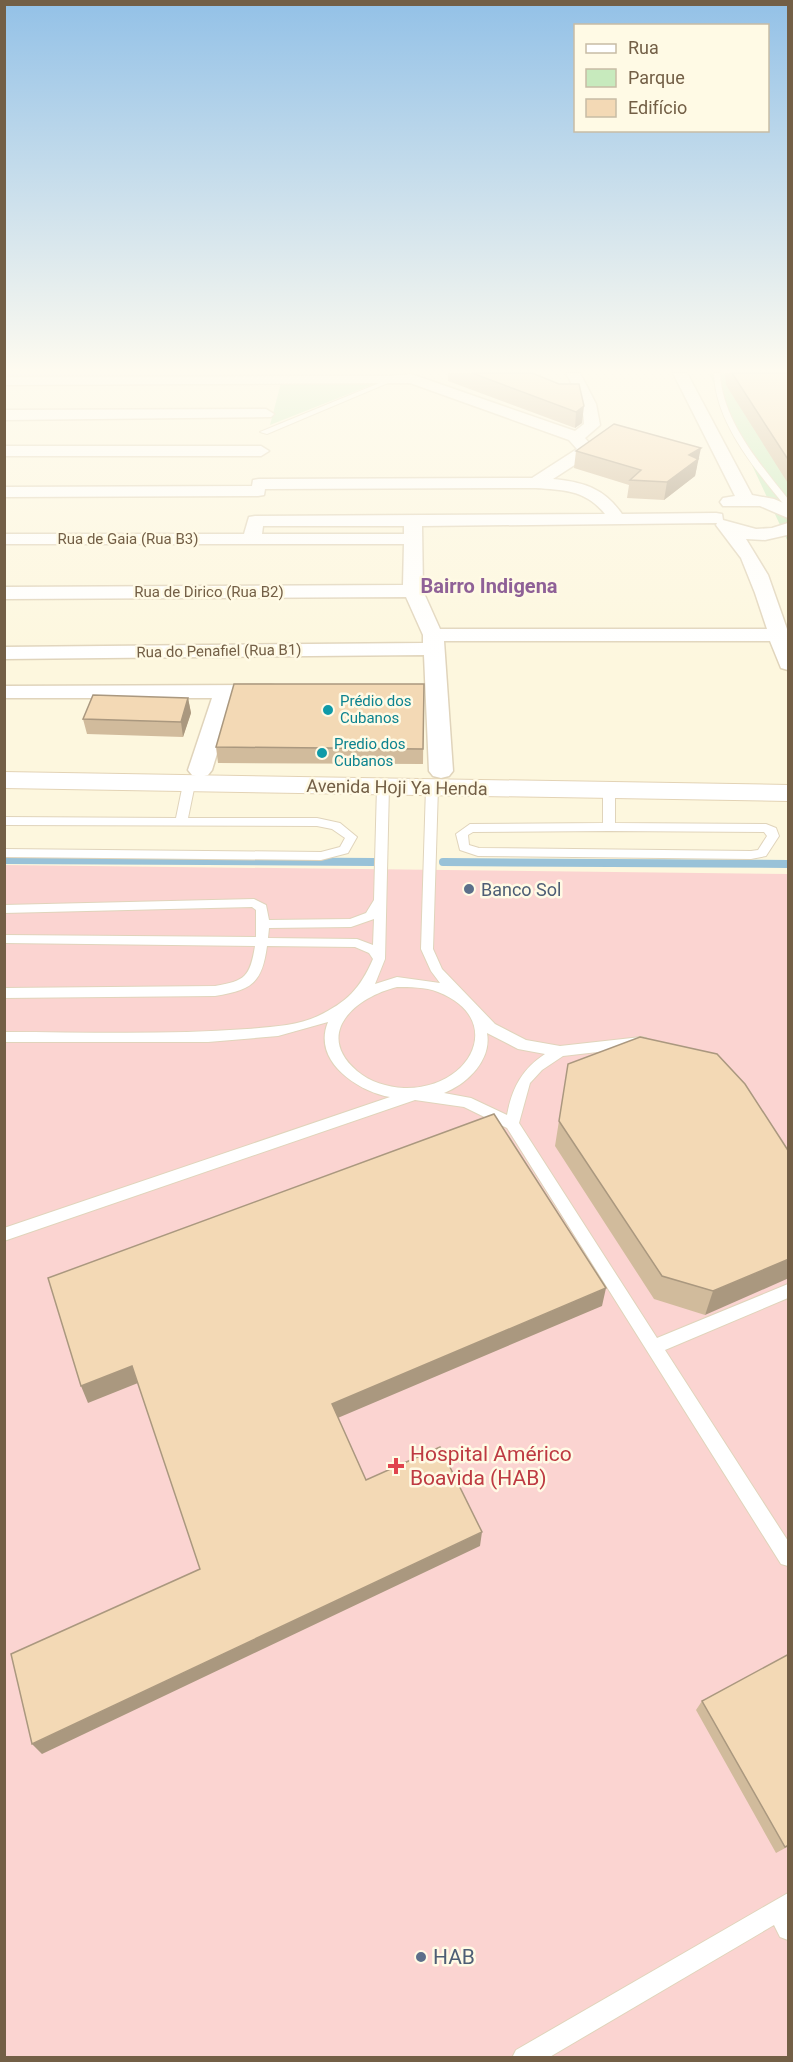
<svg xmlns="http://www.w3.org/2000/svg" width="793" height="2062" font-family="Roboto,sans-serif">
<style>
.education{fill:#f3dcf8}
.medical{fill:#fbd4d1}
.green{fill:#c7eabd}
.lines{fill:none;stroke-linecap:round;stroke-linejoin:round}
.stream{stroke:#99c2d8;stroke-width:8}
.lane-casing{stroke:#e0d4bb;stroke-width:2}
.street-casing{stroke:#e0d4bb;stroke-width:3}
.secondary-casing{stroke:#e3d3b5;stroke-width:2}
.lane{fill:#fff;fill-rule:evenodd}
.street{fill:#fff;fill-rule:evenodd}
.secondary{fill:#fff;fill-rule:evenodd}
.wall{fill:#d1bb9c}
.shaded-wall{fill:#aa987f}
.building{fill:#f3d9b5;stroke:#aa987f;stroke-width:1.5}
.culture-dot{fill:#0f9aa8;stroke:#fffae5;stroke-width:2}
.service-dot{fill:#5c6f8a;stroke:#fffae5;stroke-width:2}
.health-dot{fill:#e0444e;stroke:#fffae5;stroke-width:2}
.labels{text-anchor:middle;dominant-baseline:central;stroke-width:5;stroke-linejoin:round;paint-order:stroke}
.far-street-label{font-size:15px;fill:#735f46;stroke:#fffae5}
.far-culture-label{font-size:15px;fill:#0d838f;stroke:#fffae5;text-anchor:start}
.street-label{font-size:18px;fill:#735f46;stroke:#fffae5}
.service-label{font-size:18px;fill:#4e5e75;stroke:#fffae5;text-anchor:start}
.far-district-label{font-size:20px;font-weight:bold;fill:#8f6197;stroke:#fffae5}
.near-health-label{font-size:21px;fill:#be3a42;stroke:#fffae5;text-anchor:start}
.near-service-label{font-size:21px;fill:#4e5e75;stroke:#fffae5;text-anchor:start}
</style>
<rect width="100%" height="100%" fill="#fdf7de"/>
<path class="education" d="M 5,373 L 404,373 L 352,377 L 5,377 Z"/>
<path class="medical" d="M 5,865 L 788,874 L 788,2057 L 5,2058 Z"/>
<path class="green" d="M 709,373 L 788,373 L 788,542 Z
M 281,383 L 374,384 L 270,425 Z"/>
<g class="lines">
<path class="stream" d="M 4,860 L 374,862
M 443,862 L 788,864"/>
<defs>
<path id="lane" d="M 714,373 L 720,373 C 722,420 760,464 788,499 L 788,506 L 785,506 C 755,469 715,422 714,373 Z
M 389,379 L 395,380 L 267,434 L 260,432 Z
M 189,781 L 195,784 L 188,818 L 317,818 L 340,823 L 357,837 L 348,853 L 321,860 L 4,857 L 4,849 L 321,852 L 340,847 L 345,838 L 332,829 L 317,826 L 4,825 L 4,817 L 176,818 L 183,784 Z
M 383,783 L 389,786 L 385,959 L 375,984 L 397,977 L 440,983 L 431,971 L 421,949 L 426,787 L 432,784 L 438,787 L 433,949 L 442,969 L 495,1024 L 526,1040 L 560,1046 L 641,1037 L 646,1038 L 648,1042 L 646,1046 L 641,1047 L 563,1056 L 542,1070 L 530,1083 L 519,1123 L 657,1338 L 788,1284 L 788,1298 L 665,1350 L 788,1541 L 788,1566 L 781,1564 L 507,1128 L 464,1107 L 415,1100 L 4,1241 L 4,1228 L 390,1097 C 357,1091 312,1061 328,1022 L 278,1036 L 208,1042 L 4,1042 L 4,1032 C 85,1032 166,1035 247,1029 C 269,1027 297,1026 318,1016 C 347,1002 360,989 373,959 L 369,953 L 355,947 L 267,946 C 262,984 251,990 215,996 L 4,998 L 4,988 L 215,986 C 245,981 250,977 255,946 L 4,943 L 4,935 L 256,937 L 256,910 L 252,907 L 4,913 L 4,905 L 254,899 L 266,905 L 269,920 L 350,919 L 366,913 L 374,900 L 377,786 ZM 374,919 L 373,945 L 357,939 L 268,938 L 269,928 L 351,927 ZM 397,987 C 410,987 425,987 438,992 C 507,1019 471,1090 404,1088 C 387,1087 370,1082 357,1071 C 313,1033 356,997 397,987 ZM 487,1033 L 518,1049 L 545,1054 C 522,1069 512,1088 507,1115 L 471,1098 L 444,1093 C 467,1084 492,1060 487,1033 Z
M 609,788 L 615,791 L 615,823 L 766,824 L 776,828 L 779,836 L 766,856 L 751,859 L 478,856 L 460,850 L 456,834 L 470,824 L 603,823 L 603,791 ZM 609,831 L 764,832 L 767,836 L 758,850 L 751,851 L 479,848 L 469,845 L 468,835 L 473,832 Z
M 788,1893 L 788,1940 L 780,1937 L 774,1925 L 548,2058 L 512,2058 L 516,2050 Z"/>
<path id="street" d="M 566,373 L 580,373 L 596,404 L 600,425 L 585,438 L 595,450 L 593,453 L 553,479 C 583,482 604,488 622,514 L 716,513 L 722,514 L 723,520 L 756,529 L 772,528 L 788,523 L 787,535 L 765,540 L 746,539 L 768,575 L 787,629 L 788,670 L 781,668 L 770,641 L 444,641 L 453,771 L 449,776 L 441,778 L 433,776 L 429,771 L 424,655 L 4,659 L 4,647 L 423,643 L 423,635 L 406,597 L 4,599 L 4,587 L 403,585 L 404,544 L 4,544 L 4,534 L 244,534 L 249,517 L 255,516 L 605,514 C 586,490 564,490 536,488 L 265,489 L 264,495 L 258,496 L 4,497 L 4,487 L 252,486 L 253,480 L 259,479 L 532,478 L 577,449 L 569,440 L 410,383 L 4,385 L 4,377 L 391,376 L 411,374 L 575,431 L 584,424 C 584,405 575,390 566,373 ZM 717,523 L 716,525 L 741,558 L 755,593 L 767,629 L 440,629 L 423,591 L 422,526 ZM 263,526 L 404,526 L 404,534 L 262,534 Z
M 673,373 L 687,373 L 752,495 L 774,499 L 788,505 L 788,518 L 760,506 L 723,506 L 720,502 L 723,498 L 735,496 Z
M 266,409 L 274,414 L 271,417 L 4,420 L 4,410 Z
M 4,446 L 261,446 L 269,451 L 261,456 L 4,456 Z
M 271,685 L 279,686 L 282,691 L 279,696 L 234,698 L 212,770 L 208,775 L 200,777 L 192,775 L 188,770 L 212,698 L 4,698 L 4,686 Z"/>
<path id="secondary" d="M 4,772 L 788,785 L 788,801 L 4,788 Z"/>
</defs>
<use href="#lane" class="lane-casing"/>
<use href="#street" class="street-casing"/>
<use href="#secondary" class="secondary-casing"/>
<use href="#lane" class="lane"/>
<use href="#street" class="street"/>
<use href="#secondary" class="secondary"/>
</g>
<path class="wall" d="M 448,373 L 532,373 L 559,384 L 579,384 L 582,423 L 575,428 L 448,381 Z
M 725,373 L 789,373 L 789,485 L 726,385 Z
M 576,451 L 698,466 L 697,466 L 695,476 L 664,500 L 627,498 L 629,485 L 574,468 Z
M 424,684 L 423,764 L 218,763 L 216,747 Z
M 188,698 L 191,713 L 183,737 L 87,734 L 83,719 Z
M 568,1064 L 782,1141 L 705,1315 L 654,1299 L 555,1146 Z
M 702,1701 L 789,1846 L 776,1853 L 696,1710 Z"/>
<path class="shaded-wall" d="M 584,406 L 582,423 L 575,428 L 576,412 Z
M 701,448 L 695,476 L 664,500 L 667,482 L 689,455 Z
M 188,698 L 191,713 L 183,737 L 181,722 Z
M 789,1259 L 789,1278 L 705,1315 L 713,1291 Z
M 606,1288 L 602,1306 L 333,1420 L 332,1404 Z
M 132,1366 L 138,1383 L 88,1403 L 81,1386 Z
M 482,1532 L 480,1546 L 42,1754 L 32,1744 Z"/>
<path class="building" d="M 472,373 L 532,373 L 559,384 L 579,384 L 584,406 L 576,412 Z
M 732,373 L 789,373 L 789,461 Z
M 614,424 L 701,448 L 689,455 L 698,459 L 667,482 L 630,480 L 641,470 L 576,451 Z
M 234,684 L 424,684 L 423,749 L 216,747 Z
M 93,695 L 188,698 L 181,722 L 83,719 Z
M 640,1037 L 717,1054 L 745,1084 L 782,1141 L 789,1152 L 789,1259 L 713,1291 L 662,1276 L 559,1121 L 568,1064 Z
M 494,1114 L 606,1288 L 332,1404 L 366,1480 L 440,1447 L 482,1532 L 32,1744 L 11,1654 L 200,1569 L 132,1366 L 81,1386 L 48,1278 Z
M 789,1654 L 789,1845 L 785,1847 L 702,1701 Z"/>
<linearGradient id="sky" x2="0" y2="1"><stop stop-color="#93c1e7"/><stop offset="0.56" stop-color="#fefbf0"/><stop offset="1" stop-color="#fefbf0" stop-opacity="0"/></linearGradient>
<rect width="793" height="662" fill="url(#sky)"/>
<g class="culture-dot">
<circle cx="328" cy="710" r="6"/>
<circle cx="322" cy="753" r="6"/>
</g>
<g class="service-dot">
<circle cx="469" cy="889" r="6"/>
<circle cx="421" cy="1957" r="6"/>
</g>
<path class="health-dot" d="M393 1457h6v6h6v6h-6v6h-6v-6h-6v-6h6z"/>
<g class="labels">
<g class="far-street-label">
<text x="128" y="539">Rua de Gaia (Rua B3)</text>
<text x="209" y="592">Rua de Dirico (Rua B2)</text>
<text transform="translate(219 651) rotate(-1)">Rua do Penafiel (Rua B1)</text>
</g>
<g class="far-culture-label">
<text x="340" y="701">Prédio dos<tspan x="340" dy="17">Cubanos</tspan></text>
<text x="334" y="744">Predio dos<tspan x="334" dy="17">Cubanos</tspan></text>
</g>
<g class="street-label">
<text transform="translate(397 787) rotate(1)">Avenida Hoji Ya Henda</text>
</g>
<g class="service-label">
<text x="481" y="889">Banco Sol</text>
</g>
<g class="far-district-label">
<text x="489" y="586">Bairro Indigena</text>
</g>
<g class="near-health-label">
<text x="410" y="1454">Hospital Américo<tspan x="410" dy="24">Boavida (HAB)</tspan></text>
</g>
<g class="near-service-label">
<text x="433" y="1957">HAB</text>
</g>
</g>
<rect width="793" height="2062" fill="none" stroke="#735f46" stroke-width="12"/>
<rect x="574" y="24" width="195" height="108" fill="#fffae5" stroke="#c7bca5" stroke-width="1.5"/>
<rect x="586" y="44" width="30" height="9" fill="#ffffff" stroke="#c7bca5" stroke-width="1.5"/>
<text x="628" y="54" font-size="18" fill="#735f46">Rua</text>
<rect x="586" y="69" width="30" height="18" fill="#c7eabd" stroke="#c7bca5" stroke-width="1.5"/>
<text x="628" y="84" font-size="18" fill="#735f46">Parque</text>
<rect x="586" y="99" width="30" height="18" fill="#f3d9b5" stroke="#c7bca5" stroke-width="1.5"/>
<text x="628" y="114" font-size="18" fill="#735f46">Edifício</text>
</svg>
